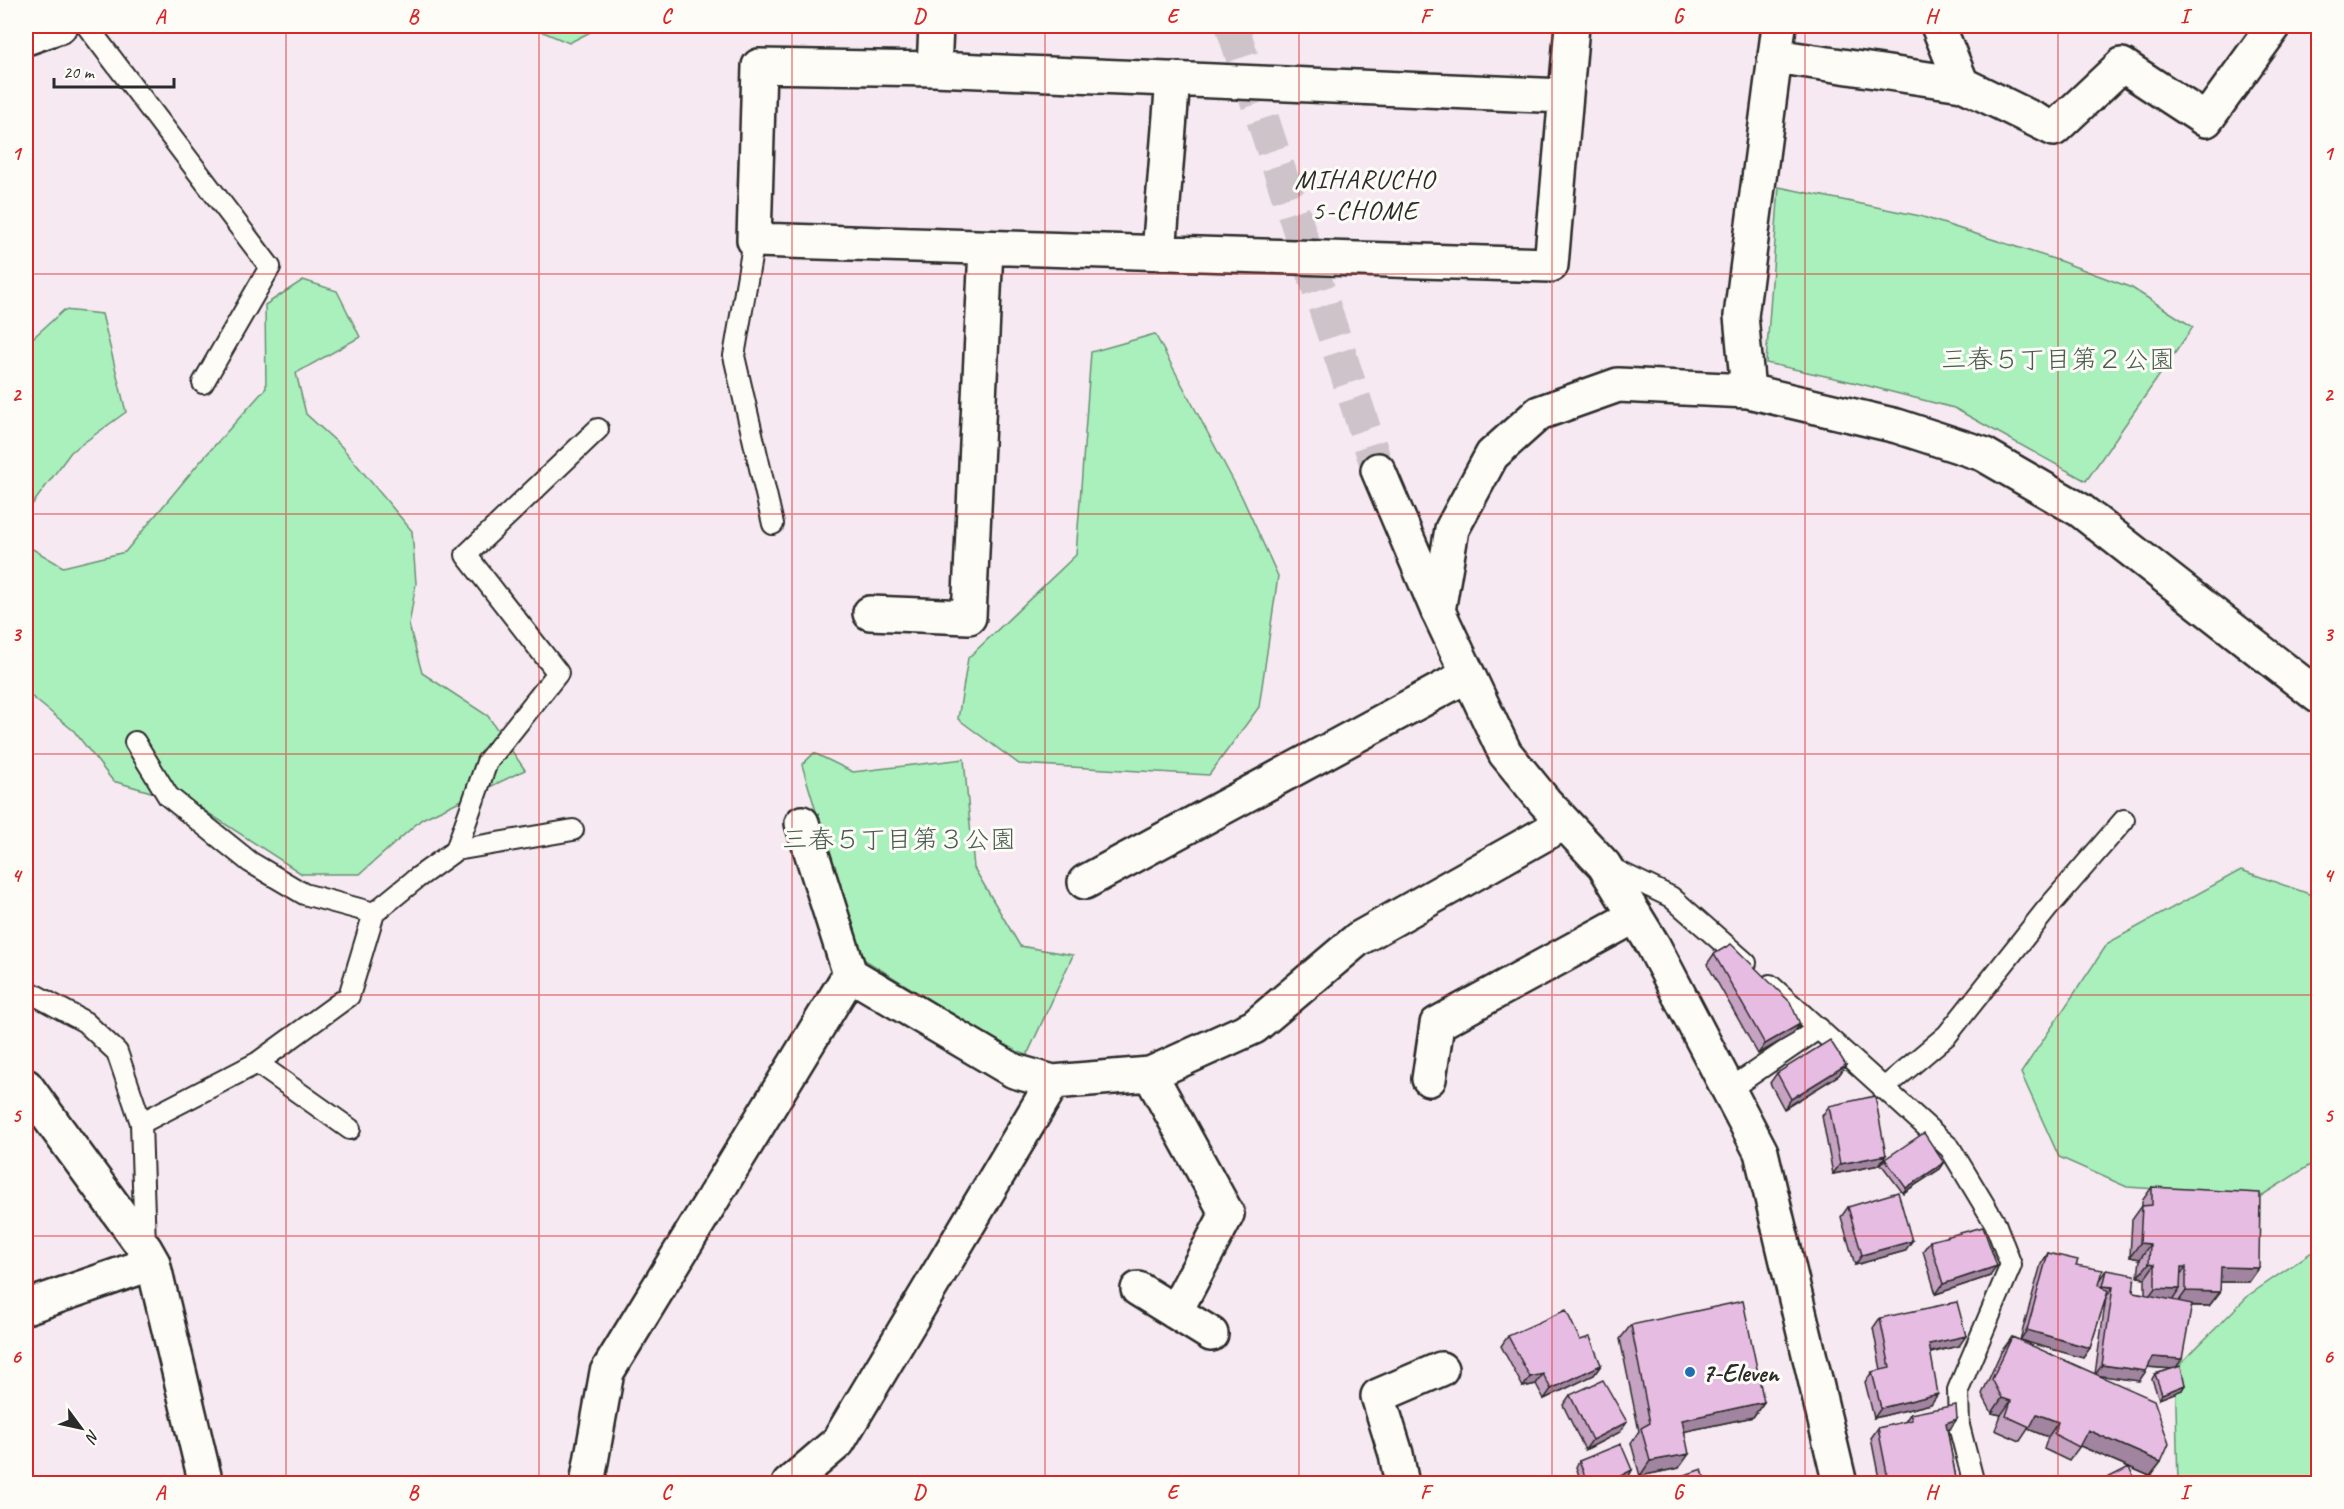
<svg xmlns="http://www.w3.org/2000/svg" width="2344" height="1509" font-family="Caveat,'Klee One',sans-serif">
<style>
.green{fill:#a9f0bc;stroke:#6a8e74;stroke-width:1.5}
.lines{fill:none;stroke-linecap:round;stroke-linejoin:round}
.secondary-tunnel{stroke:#cdc3c9;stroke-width:33;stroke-dasharray:33 16;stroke-linecap:butt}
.lane-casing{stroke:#2b2b2b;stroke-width:24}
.street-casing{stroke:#2b2b2b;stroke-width:38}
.secondary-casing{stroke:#2b2b2b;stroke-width:38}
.lane{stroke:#fdfcf7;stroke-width:20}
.street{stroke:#fdfcf7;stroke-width:33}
.secondary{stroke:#fdfcf7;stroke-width:33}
.wall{fill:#c6a2c3;stroke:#2b2b2b;stroke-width:1.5}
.shaded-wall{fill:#a1849f;stroke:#2b2b2b;stroke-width:1.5}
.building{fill:#e6bce3;stroke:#2b2b2b;stroke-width:1.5}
.grid{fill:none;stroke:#d62828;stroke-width:1.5;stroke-opacity:0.55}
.poi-dot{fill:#1f6fb2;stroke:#fdfcf7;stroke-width:2}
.labels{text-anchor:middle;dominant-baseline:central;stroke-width:6;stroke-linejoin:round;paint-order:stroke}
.park-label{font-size:26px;fill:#4a5c4f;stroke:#fdfcf7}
.poi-label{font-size:26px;font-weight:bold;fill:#2b2b2b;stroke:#fdfcf7;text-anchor:start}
.neighbourhood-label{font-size:27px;letter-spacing:1.5px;fill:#2b2b2b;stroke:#fdfcf7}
.neatline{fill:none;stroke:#d62828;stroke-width:2}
.grid-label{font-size:20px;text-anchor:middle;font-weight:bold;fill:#d62828}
</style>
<rect width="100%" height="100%" fill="#f6e9f1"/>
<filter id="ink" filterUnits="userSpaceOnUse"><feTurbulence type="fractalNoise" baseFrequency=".0167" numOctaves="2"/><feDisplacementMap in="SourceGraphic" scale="12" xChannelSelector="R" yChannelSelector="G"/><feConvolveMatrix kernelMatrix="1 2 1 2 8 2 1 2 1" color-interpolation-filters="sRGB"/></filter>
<g filter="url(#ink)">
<path class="green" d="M 529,26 L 602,26 L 569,43 Z
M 1779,187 L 1920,216 L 2060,261 L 2132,288 L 2193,327 L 2086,481 L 1954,408 L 1857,383 L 1766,363 Z
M 303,280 L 337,291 L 360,337 L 296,373 L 306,414 L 341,446 L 412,531 L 416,583 L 409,625 L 422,673 L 488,716 L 525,770 L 422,819 L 360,874 L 302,874 L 196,805 L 113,781 L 74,731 L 26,692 L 26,545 L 63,567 L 125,552 L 199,463 L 266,388 L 265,305 Z
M 64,310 L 102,314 L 126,412 L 71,452 L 26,513 L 26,344 Z
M 1155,334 L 1242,497 L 1278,576 L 1259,707 L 1209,775 L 1019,764 L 958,719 L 968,658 L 1076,555 L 1091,352 Z
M 814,753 L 853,772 L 964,759 L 974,868 L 1020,946 L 1073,955 L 1027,1055 L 1009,1049 L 860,957 L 802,765 Z
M 2241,870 L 2318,897 L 2318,1160 L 2261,1196 L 2127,1187 L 2059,1157 L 2021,1073 L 2108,943 Z
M 2318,1248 L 2318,1483 L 2178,1483 L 2175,1369 L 2249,1295 Z"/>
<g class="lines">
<path class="secondary-tunnel" d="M 1232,26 L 1378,470"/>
<defs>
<path id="lane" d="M 87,26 L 270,267 L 203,383
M 754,240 L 734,356 L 773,524
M 135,742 L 168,796 L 250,862 L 304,894 L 374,913
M 456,850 L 487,762 L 558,673 L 466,555 L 598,429
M 1609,867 L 1671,897 L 1746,963
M 1770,985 L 1950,1148 L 1995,1223 L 2011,1265 L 1958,1390 L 1959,1426 L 1974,1484
M 26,990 L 85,1022 L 117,1052 L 141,1123 L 145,1246
M 257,1063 L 349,996 L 374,913 L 417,878 L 456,850 L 573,830
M 1730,1089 L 1819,1028
M 1883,1089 L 1947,1035 L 2046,910 L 2124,820
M 141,1123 L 257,1063 L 350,1129"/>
<path id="street" d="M 1938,26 L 1962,84
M 26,38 L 60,26
M 1775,56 L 1962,84 L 2054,129 L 2122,65 L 2206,120 L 2274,26
M 934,69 L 936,26
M 1565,96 L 934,69 L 759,66 L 754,240 L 1551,265 L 1572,26
M 1159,253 L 1173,79
M 1748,391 L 1741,316 L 1779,26
M 1438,611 L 1452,529 L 1492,455 L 1539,413 L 1618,385 L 1748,391 L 1897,426 L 1983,454 L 2080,510 L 2318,696
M 870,613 L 969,617 L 986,248
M 802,823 L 850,974 L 1014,1071 L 1053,1082 L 1150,1074 L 1254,1027 L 1358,939 L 1564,823
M 1085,882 L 1468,675
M 1150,1074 L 1227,1214 L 1175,1312
M 1429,1079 L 1437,1024 L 1635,916
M 26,1086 L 145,1249 L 153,1263 L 206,1484
M 1138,1289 L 1211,1334
M 26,1307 L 153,1263
M 587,1484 L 607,1372 L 850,974
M 789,1484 L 838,1442 L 1053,1082
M 1402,1484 L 1396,1454 L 1378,1396 L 1441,1369"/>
<path id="secondary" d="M 1378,470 L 1438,611 L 1505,753 L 1545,802 L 1604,865 L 1653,945 L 1761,1152 L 1840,1484"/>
</defs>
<use href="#lane" class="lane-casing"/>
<use href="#street" class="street-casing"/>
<use href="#secondary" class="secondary-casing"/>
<use href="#lane" class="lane"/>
<use href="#street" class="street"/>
<use href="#secondary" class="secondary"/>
</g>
<path class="wall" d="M 1714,954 L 1793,1034 L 1758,1054 L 1707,964 Z
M 1846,1065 L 1839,1075 L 1784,1109 L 1770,1083 L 1777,1073 Z
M 1829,1106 L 1886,1155 L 1879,1165 L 1833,1174 L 1822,1116 Z
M 1885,1159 L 1944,1163 L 1940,1169 L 1903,1193 L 1881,1164 Z
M 2152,1187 L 2259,1268 L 2249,1282 L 2220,1282 L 2220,1292 L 2209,1306 L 2191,1306 L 2176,1368 L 2182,1390 L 2159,1399 L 2152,1379 L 2155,1374 L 2173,1369 L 2148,1367 L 2139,1381 L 2099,1375 L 2161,1462 L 2150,1476 L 2080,1446 L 2069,1461 L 2044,1449 L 2048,1437 L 2028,1429 L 2020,1441 L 1995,1430 L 2001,1415 L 1992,1413 L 1982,1394 L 2001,1352 L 2012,1337 L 2095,1374 L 2106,1297 L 2090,1348 L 2083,1358 L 2020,1340 L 2041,1264 L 2048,1253 L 2076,1265 L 2100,1280 L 2107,1270 L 2133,1292 L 2145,1294 L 2145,1278 L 2138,1277 L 2140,1259 L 2130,1257 L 2132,1220 L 2142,1206 L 2142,1201 Z
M 1848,1207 L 1905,1251 L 1855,1265 L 1841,1217 Z
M 1930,1241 L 1990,1276 L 1936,1294 L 1923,1251 Z
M 1880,1318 L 1959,1346 L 1931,1353 L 1931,1404 L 1874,1418 L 1865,1382 L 1872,1372 L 1881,1370 L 1873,1328 Z
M 1631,1325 L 1764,1402 L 1753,1417 L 1685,1431 L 1679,1468 L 1640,1476 L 1631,1443 L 1639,1431 L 1620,1339 Z
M 1508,1336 L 1580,1340 L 1601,1365 L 1594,1375 L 1544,1399 L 1536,1384 L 1523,1387 L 1501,1346 Z
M 1570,1395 L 1627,1422 L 1620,1432 L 1585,1450 L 1563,1405 Z
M 1910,1414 L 1950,1429 L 1947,1430 L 1957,1484 L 1880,1484 L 1871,1438 L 1878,1428 L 1905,1422 Z
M 1579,1461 L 1632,1470 L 1629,1476 L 1612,1484 L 1582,1484 L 1576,1467 Z
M 1682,1476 L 1706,1484 L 1677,1484 Z"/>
<path class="shaded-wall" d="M 1800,1024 L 1793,1034 L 1758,1054 L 1765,1044 Z
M 1846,1065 L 1839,1075 L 1784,1109 L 1791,1099 Z
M 1886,1155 L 1879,1165 L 1833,1174 L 1840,1164 Z
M 1944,1163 L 1940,1169 L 1903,1193 L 1906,1188 Z
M 1912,1241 L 1905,1251 L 1855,1265 L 1862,1255 Z
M 2140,1243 L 2150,1244 L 2140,1259 L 2130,1257 Z
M 2149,1263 L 2155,1264 L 2145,1278 L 2138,1277 Z
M 1997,1266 L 1990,1276 L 1936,1294 L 1943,1284 Z
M 2181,1267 L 2186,1267 L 2176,1281 Z
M 2221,1267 L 2259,1268 L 2249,1282 L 2211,1282 Z
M 2103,1286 L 2113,1287 L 2106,1297 L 2096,1296 Z
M 2155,1288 L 2180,1289 L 2170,1304 L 2144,1303 Z
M 2186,1291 L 2220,1292 L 2209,1306 L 2176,1305 Z
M 2027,1330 L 2090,1348 L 2083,1358 L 2020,1340 Z
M 1966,1336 L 1959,1346 L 1922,1354 L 1929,1344 Z
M 2153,1357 L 2182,1359 L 2175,1369 L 2146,1367 Z
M 1601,1365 L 1594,1375 L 1544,1399 L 1551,1389 Z
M 2102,1365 L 2146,1371 L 2139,1381 L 2095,1375 Z
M 1543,1374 L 1536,1384 L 1523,1387 L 1530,1377 Z
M 2185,1385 L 2182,1390 L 2159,1399 L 2162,1394 Z
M 1938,1394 L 1931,1404 L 1874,1418 L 1881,1408 Z
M 2002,1398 L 2011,1401 L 2001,1415 L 1992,1413 Z
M 1764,1402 L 1753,1417 L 1672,1434 L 1682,1420 Z
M 2037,1414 L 2058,1422 L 2048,1437 L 2028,1429 Z
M 1957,1419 L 1950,1429 L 1939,1433 L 1946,1423 Z
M 1627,1422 L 1620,1432 L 1585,1450 L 1592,1440 Z
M 2088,1430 L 2161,1462 L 2150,1476 L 2078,1445 Z
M 1689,1454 L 1679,1468 L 1640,1476 L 1650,1461 Z
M 1632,1470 L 1629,1476 L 1612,1484 L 1605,1484 Z"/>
<path class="building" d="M 1731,944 L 1790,1002 L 1800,1024 L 1765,1044 L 1714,954 Z
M 1830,1040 L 1846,1065 L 1791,1099 L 1777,1073 Z
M 1875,1096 L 1886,1155 L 1840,1164 L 1829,1106 Z
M 1924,1133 L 1944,1163 L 1906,1188 L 1885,1159 Z
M 2152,1187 L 2260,1193 L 2259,1268 L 2221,1267 L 2220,1292 L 2186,1291 L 2186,1267 L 2181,1267 L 2180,1289 L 2155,1288 L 2155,1264 L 2149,1263 L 2150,1244 L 2140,1243 L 2142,1206 L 2152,1205 Z
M 1898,1192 L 1912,1241 L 1862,1255 L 1848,1207 Z
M 1983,1227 L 1997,1266 L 1943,1284 L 1930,1241 Z
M 2048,1253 L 2078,1260 L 2076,1265 L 2103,1270 L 2099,1285 L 2108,1291 L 2090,1348 L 2027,1330 Z
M 2107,1270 L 2135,1275 L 2133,1292 L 2192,1304 L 2182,1359 L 2153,1357 L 2146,1371 L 2102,1365 L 2113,1287 L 2103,1286 Z
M 1743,1301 L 1764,1402 L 1682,1420 L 1689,1454 L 1650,1461 L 1641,1428 L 1650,1423 L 1631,1325 Z
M 1957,1302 L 1966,1336 L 1929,1344 L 1938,1394 L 1881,1408 L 1872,1372 L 1890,1368 L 1880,1318 Z
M 1566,1310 L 1580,1340 L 1590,1337 L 1601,1365 L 1551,1389 L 1543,1374 L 1530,1377 L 1508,1336 Z
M 2012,1337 L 2154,1400 L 2169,1444 L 2161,1462 L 2088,1430 L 2079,1447 L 2054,1434 L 2058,1422 L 2037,1414 L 2030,1427 L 2006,1416 L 2011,1401 L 2002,1398 L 1992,1379 Z
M 2181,1366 L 2185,1385 L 2162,1394 L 2155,1374 Z
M 1603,1380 L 1627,1422 L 1592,1440 L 1570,1395 Z
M 1956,1405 L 1957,1419 L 1946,1423 L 1957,1484 L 1889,1484 L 1878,1428 L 1912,1420 L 1910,1414 Z
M 1621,1444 L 1632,1470 L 1605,1484 L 1588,1484 L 1579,1461 Z
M 2129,1467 L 2137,1484 L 2096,1484 Z
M 1702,1469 L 1706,1484 L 1682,1484 L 1682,1476 Z"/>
</g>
<path class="grid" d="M 286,26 L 286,1484M 539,26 L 539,1484M 792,26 L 792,1484M 1045,26 L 1045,1484M 1299,26 L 1299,1484M 1552,26 L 1552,1484M 1805,26 L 1805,1484M 2058,26 L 2058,1484M 26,274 L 2318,274M 26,514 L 2318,514M 26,754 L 2318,754M 26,995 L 2318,995M 26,1236 L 2318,1236"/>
<circle class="poi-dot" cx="1690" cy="1372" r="6"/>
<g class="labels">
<g class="park-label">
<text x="2058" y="359">三春５丁目第２公園</text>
<text x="899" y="839">三春５丁目第３公園</text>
</g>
<g class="poi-label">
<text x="1702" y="1372">7-Eleven</text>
</g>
<g class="neighbourhood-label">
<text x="1365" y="179">MIHARUCHO<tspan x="1365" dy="31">5-CHOME</tspan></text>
</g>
</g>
<rect width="2344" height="1509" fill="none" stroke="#fdfcf7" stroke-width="66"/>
<g transform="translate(81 1428) rotate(123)" stroke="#fdfcf7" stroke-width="4.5" paint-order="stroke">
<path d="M0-4.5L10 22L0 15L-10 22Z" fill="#2b2b2b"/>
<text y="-9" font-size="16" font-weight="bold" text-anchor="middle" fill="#2b2b2b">N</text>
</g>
<path d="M54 78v9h120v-9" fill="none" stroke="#2b2b2b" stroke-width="3"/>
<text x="63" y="78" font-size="18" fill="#2b2b2b" stroke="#fdfcf7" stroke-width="4.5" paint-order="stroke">20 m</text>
<rect x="33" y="33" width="2278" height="1443" class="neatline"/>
<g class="grid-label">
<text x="160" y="23">A</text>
<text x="413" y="23">B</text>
<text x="666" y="23">C</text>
<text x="919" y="23">D</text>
<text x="1172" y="23">E</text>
<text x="1425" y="23">F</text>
<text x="1678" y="23">G</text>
<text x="1931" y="23">H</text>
<text x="2184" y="23">I</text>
<text x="16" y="160">1</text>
<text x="2328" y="160">1</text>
<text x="16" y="401">2</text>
<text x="2328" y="401">2</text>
<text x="16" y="641">3</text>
<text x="2328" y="641">3</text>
<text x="16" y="882">4</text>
<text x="2328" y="882">4</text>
<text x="16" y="1122">5</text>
<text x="2328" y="1122">5</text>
<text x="16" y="1363">6</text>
<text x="2328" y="1363">6</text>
<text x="160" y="1499">A</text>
<text x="413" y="1499">B</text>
<text x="666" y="1499">C</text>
<text x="919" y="1499">D</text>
<text x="1172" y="1499">E</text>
<text x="1425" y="1499">F</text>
<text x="1678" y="1499">G</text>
<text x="1931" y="1499">H</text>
<text x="2184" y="1499">I</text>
</g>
</svg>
